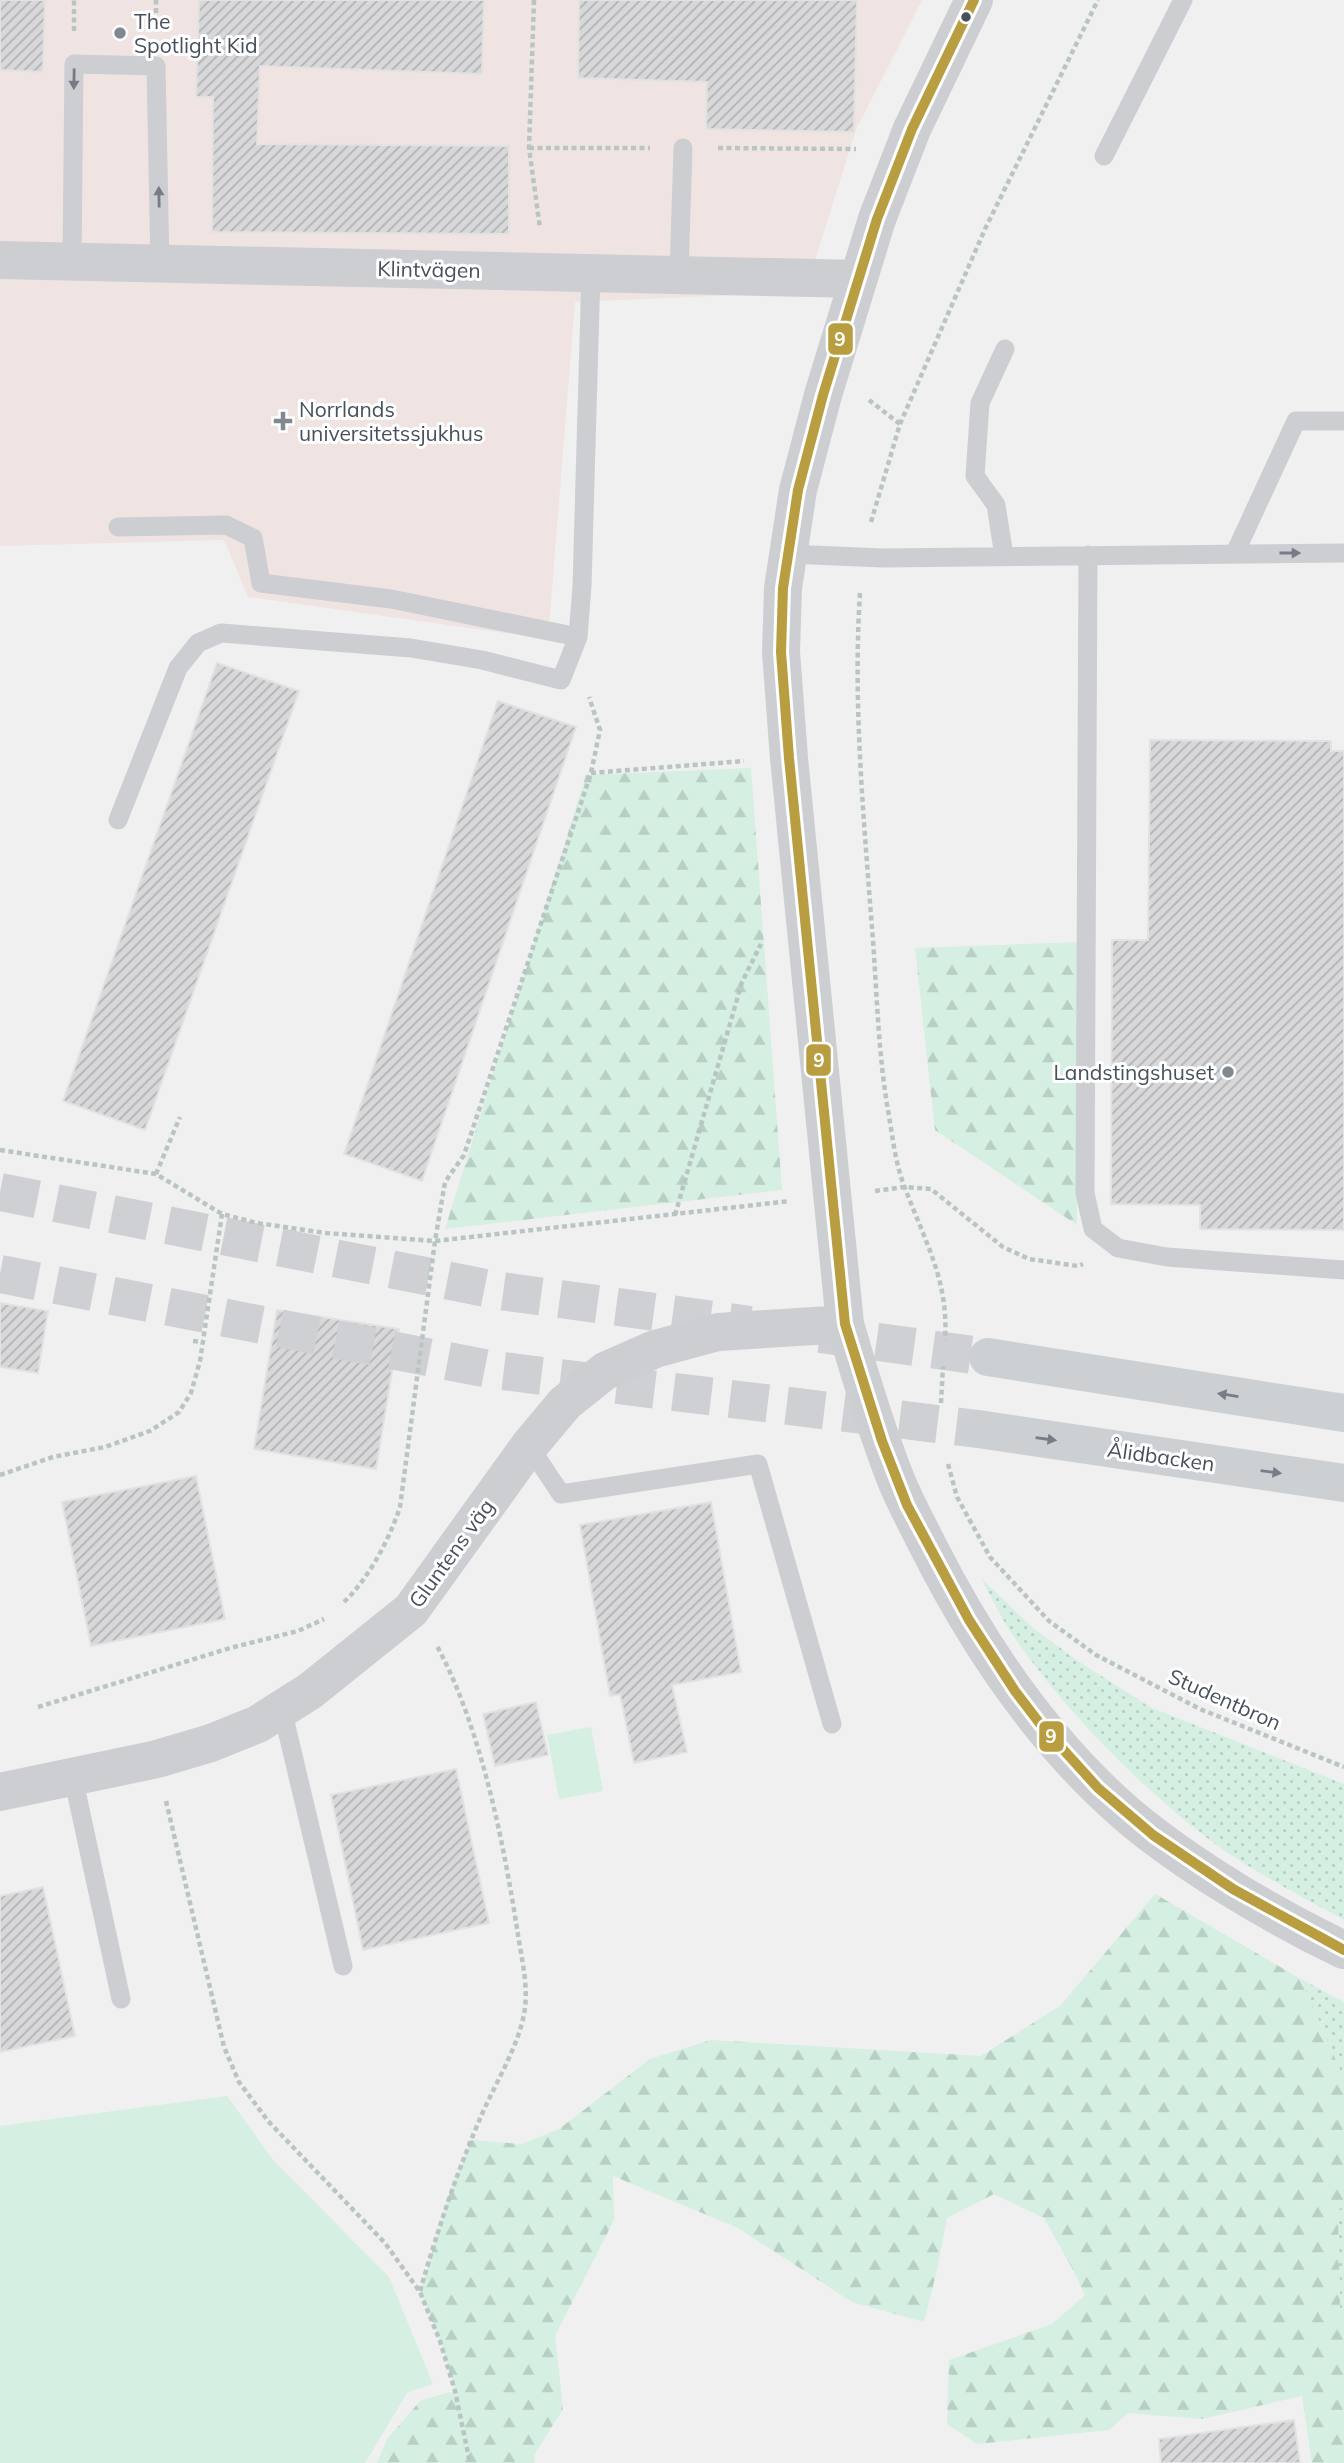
<svg xmlns="http://www.w3.org/2000/svg" width="1344" height="2463" font-family="Mulish,sans-serif">
<style>
.medical{fill:#efe4e1}
.grass{fill:url(#grass-dots)}
.forest{fill:url(#forest-firs)}
.green{fill:#d5efe2}
.building{fill:url(#building-hatch);stroke:#e2e2e3;stroke-width:2}
.lines{fill:none;stroke-linecap:round;stroke-linejoin:round}
.secondary-tunnel{stroke:#cfd0d3;stroke-width:38;stroke-dasharray:38 19;stroke-linecap:butt}
.path{stroke:#b9c5c2;stroke-width:4.5;stroke-dasharray:5 3.5;stroke-linecap:butt}
.service{stroke:#ccced1;stroke-width:19}
.minor{stroke:#ccced1;stroke-width:38}
.secondary{stroke:#cdd0d3;stroke-width:38}
.bus-1-casing{stroke:#fff;stroke-width:16}
.bus-1{stroke:#b99e41;stroke-width:10}
.oneway{fill:#767c86}
.oneway2{fill:#767d86}
.bus-dot{fill:#47505d;stroke:#fff;stroke-width:2.5}
.poi-dot{fill:#828890;stroke:#fff;stroke-width:2.5}
.labels{text-anchor:middle;dominant-baseline:central;stroke-width:6;stroke-linejoin:round;paint-order:stroke}
.poi-label{font-size:21px;fill:#47505d;stroke:#fff;text-anchor:start}
.street-label{font-size:21px;fill:#47505d;stroke:#fff}
.line-badge{stroke:#fff;stroke-width:2.5}
.badge-label{font-size:19px;text-anchor:middle;font-weight:bold;fill:#fff}
</style>
<defs>
<pattern id="grass-dots" width="8" height="8" patternUnits="userSpaceOnUse" patternTransform="scale(1.75)"><rect width="8" height="8" fill="#d5efe2"/><path d="M2 2h.1M6 6h.1" fill="none" stroke="#b8cfc4" stroke-width="1.8" stroke-linecap="round"/></pattern>
<pattern id="forest-firs" width="22" height="20" patternUnits="userSpaceOnUse" patternTransform="scale(1.75)"><rect width="22" height="20" fill="#d5efe2"/><path d="M5 1l3.5 6h-7zM16 11l3.5 6h-7z" fill="#b8cfc4"/></pattern>
<pattern id="building-hatch" width="6" height="6" patternUnits="userSpaceOnUse" patternTransform="scale(1.75)"><rect width="6" height="6" fill="#d8d8da"/><path d="M-1 1l2-2M0 6l6-6M5 7l2-2" fill="none" stroke="#b1b2b4"/></pattern>
</defs>
<rect width="100%" height="100%" fill="#f1f0f0"/>
<path class="medical" d="M 0,0 L 922,0 L 856,130 L 805,292 L 575,302 L 548,639 L 248,597 L 224,540 L 0,546 Z"/>
<path class="grass" d="M 981,1578 L 1034,1629 L 1081,1663 L 1150,1707 L 1344,1784 L 1344,1920 C 1297,1894 1244,1867 1202,1834 C 1131,1778 1064,1709 1012,1634 C 1000,1616 991,1596 981,1578 Z
M 1301,1979 L 1344,2002 L 1344,2079 Z
M 1344,2207 L 1344,2315 L 1340,2308 L 1338,2209 Z"/>
<path class="forest" d="M 751,768 L 782,1190 L 445,1229 L 586,775 Z
M 1079,942 L 1077,1225 L 935,1130 L 915,948 Z
M 1155,1894 L 1301,1979 L 1344,2079 L 1344,2207 L 1338,2209 L 1340,2308 L 1344,2315 L 1344,2463 L 1312,2463 L 1302,2396 L 1202,2419 L 1128,2413 L 1109,2430 L 977,2444 L 947,2424 L 949,2360 L 1052,2324 L 1085,2295 L 1072,2268 L 1044,2218 L 994,2194 L 947,2218 L 937,2270 L 924,2322 L 852,2302 L 738,2228 L 613,2176 L 614,2220 L 555,2336 L 563,2409 L 534,2455 L 535,2463 L 377,2463 L 387,2439 L 421,2400 L 455,2391 L 440,2341 L 420,2292 L 448,2197 L 471,2140 L 521,2144 L 559,2129 L 650,2059 L 711,2040 L 981,2056 L 1060,2006 Z"/>
<path class="green" d="M 591,1727 L 603,1791 L 559,1799 L 547,1735 Z
M 227,2096 L 273,2160 L 389,2277 L 433,2384 L 407,2393 L 365,2463 L 0,2463 L 0,2126 Z"/>
<path class="building" d="M 0,0 L 45,0 L 43,72 L 0,70 Z
M 199,0 L 484,0 L 482,74 L 260,66 L 257,144 L 509,146 L 509,234 L 212,232 L 213,97 L 196,97 Z
M 579,0 L 857,0 L 854,132 L 706,129 L 707,82 L 578,78 Z
M 217,663 L 299,691 L 145,1130 L 63,1101 Z
M 498,701 L 576,727 L 422,1181 L 344,1154 Z
M 1150,740 L 1331,741 L 1331,751 L 1344,751 L 1344,1230 L 1200,1229 L 1200,1205 L 1111,1204 L 1112,940 L 1148,940 Z
M 0,1303 L 48,1311 L 38,1373 L 0,1367 Z
M 277,1310 L 399,1329 L 376,1469 L 254,1449 Z
M 196,1476 L 225,1619 L 91,1646 L 62,1502 Z
M 711,1502 L 741,1672 L 672,1685 L 687,1752 L 634,1763 L 620,1694 L 610,1696 L 580,1525 Z
M 536,1702 L 548,1755 L 495,1766 L 483,1714 Z
M 456,1769 L 489,1923 L 363,1950 L 331,1795 Z
M 43,1887 L 75,2036 L 0,2052 L 0,1896 Z
M 1294,2420 L 1300,2463 L 1161,2463 L 1159,2439 Z"/>
<g class="lines">
<path class="secondary-tunnel" d="M 0,1192 L 501,1291 L 750,1325
M 0,1274 L 494,1370 L 978,1429
M 820,1334 L 988,1357"/>
<path class="path" d="M 534,0 L 529,148 L 540,228
M 156,30 L 156,0
M 74,31 L 74,0
M 529,148 L 650,148
M 718,148 L 856,149
M 869,400 L 900,424
M 871,522 L 900,424 L 985,229 L 1098,0
M 860,593 C 853,701 863,808 871,916 C 877,982 877,1050 889,1116 C 893,1140 896,1166 905,1188 C 925,1242 949,1281 945,1340
M 591,773 L 744,761
M 0,1150 L 156,1174 L 222,1214 L 257,1223 L 325,1233 L 435,1241 L 790,1201
M 156,1174 L 180,1117
M 875,1191 L 904,1187 L 931,1189 L 1003,1247 L 1029,1259 L 1078,1266 L 1083,1264
M 675,1215 L 742,982 L 761,944
M 193,1341 L 203,1342
M 941,1403 L 943,1366
M 948,1464 L 957,1497 L 990,1557 L 1049,1621 L 1096,1655 L 1200,1709 L 1344,1767
M 0,1475 L 53,1457 L 105,1447 L 150,1431 L 179,1412 L 191,1393 L 200,1361 L 222,1214
M 344,1602 C 369,1578 389,1540 400,1507 L 435,1241 L 445,1182 L 464,1155 L 591,773 L 600,730 L 589,697
M 38,1707 L 230,1648 L 298,1631 L 324,1619
M 166,1801 L 224,2047 L 239,2082 L 268,2121 L 385,2243 L 420,2292 L 440,2341 L 455,2391 L 470,2463
M 420,2291 C 437,2233 455,2177 479,2121 C 492,2089 518,2048 524,2014 C 529,1989 522,1960 518,1935 C 504,1844 481,1727 437,1646"/>
<path class="service" d="M 1104,156 L 1183,0
M 72,263 L 74,64 L 156,66 L 160,265
M 679,274 L 683,148
M 118,527 L 226,525 L 253,538 L 261,583 L 391,599 L 578,637
M 1235,553 L 1296,421 L 1344,421
M 788,554 L 883,558 L 1344,553
M 1088,555 L 1085,1193 L 1093,1229 L 1118,1248 L 1167,1257 L 1344,1270
M 1004,556 L 996,505 L 975,476 L 980,403 L 1005,349
M 118,820 L 178,668 L 198,643 L 221,633 L 411,648 L 482,660 L 561,680 L 578,637 L 582,586 L 591,271
M 529,1446 L 561,1494 L 758,1464 L 832,1724
M 282,1709 L 343,1966
M 73,1777 L 121,1999"/>
<path class="minor" d="M 974,0 L 912,129 L 877,219 L 823,395 L 798,490 L 783,588 L 781,652 L 789,758 L 845,1324 C 860,1376 876,1429 896,1480 C 905,1502 917,1524 928,1546 C 978,1645 1044,1743 1129,1816 C 1190,1867 1273,1916 1344,1950
M 0,260 L 858,279
M 0,1792 L 157,1759 L 211,1743 L 258,1724 L 310,1691 L 411,1610 L 529,1446 L 565,1403 L 605,1371 L 655,1349 L 718,1332 L 845,1324"/>
<path class="secondary" d="M 988,1357 L 1344,1413
M 978,1429 L 1344,1483"/>
<defs>
<path id="bus-1" d="M 974,0 L 912,129 L 877,219 L 823,395 L 798,490 L 783,588 L 781,652 L 789,758 L 845,1324 L 882,1441 L 907,1505 L 969,1620 L 1015,1691 L 1041,1725 L 1098,1788 L 1153,1835 L 1233,1889 L 1344,1950"/>
</defs>
<use href="#bus-1" class="bus-1-casing"/>
<use href="#bus-1" class="bus-1"/>
</g>
<defs><path id="oneway-solid" d="M-6-.8H1V-3.2L6.5 0L1 3.2V.8H-6Z" transform="scale(1.75)"/></defs>
<g class="oneway">
<use href="#oneway-solid" transform="translate(74 79) rotate(91)"/>
<use href="#oneway-solid" transform="translate(159 197) rotate(-91)"/>
<use href="#oneway-solid" transform="translate(1290 553)"/>
</g>
<g class="oneway2">
<use href="#oneway-solid" transform="translate(1228 1395) rotate(-171)"/>
<use href="#oneway-solid" transform="translate(1046 1439) rotate(8)"/>
<use href="#oneway-solid" transform="translate(1271 1472) rotate(8)"/>
</g>
<circle class="bus-dot" cx="966" cy="17" r="6"/>
<g class="poi-dot">
<circle cx="120" cy="33" r="7"/>
<path d="M279.5 410.5h7v7h7v7h-7v7h-7v-7h-7v-7h7z"/>
<circle cx="1228" cy="1072" r="7"/>
</g>
<g class="labels">
<g class="poi-label">
<text x="134" y="21">The<tspan x="134" dy="24">Spotlight Kid</tspan></text>
<text x="299" y="409">Norrlands<tspan x="299" dy="24">universitetssjukhus</tspan></text>
<text x="1214" y="1072" text-anchor="end">Landstingshuset</text>
</g>
<g class="street-label">
<text transform="translate(429 269) rotate(1)">Klintvägen</text>
<text transform="translate(1161 1456) rotate(8)">Ålidbacken</text>
<text transform="translate(451 1553) rotate(-54)">Gluntens väg</text>
<text transform="translate(1225 1699) rotate(24)">Studentbron</text>
</g>
</g>
<g class="line-badge">
<rect x="827" y="322" width="27" height="34" rx="7" fill="#b99e41"/>
<rect x="805" y="1043" width="27" height="34" rx="7" fill="#b99e41"/>
<rect x="1038" y="1720" width="27" height="33" rx="7" fill="#b99e41"/>
</g>
<g class="badge-label">
<text x="840" y="346">9</text>
<text x="819" y="1067">9</text>
<text x="1051" y="1743">9</text>
</g>
</svg>
